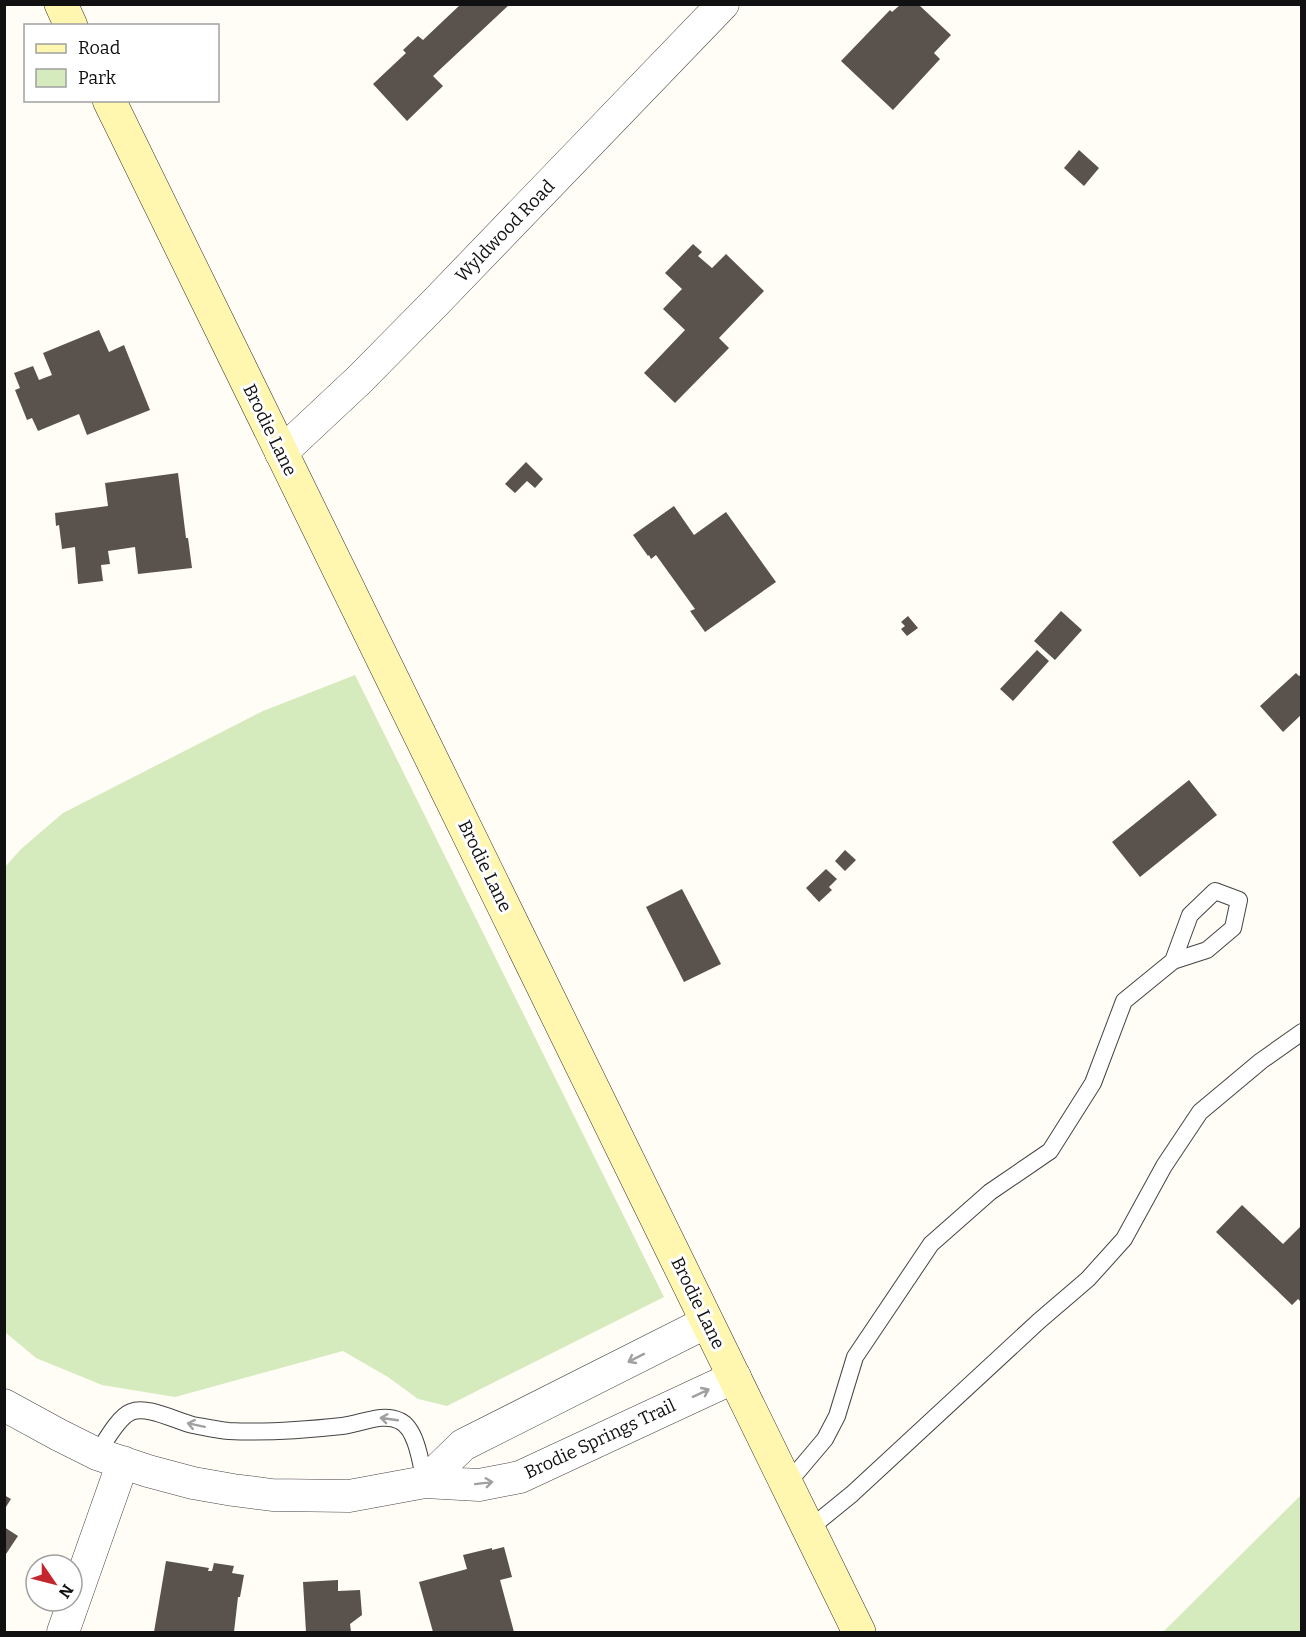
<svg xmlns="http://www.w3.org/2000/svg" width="1306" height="1637" font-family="Bitter,serif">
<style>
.green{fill:#d5ebbd}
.building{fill:#5a524d}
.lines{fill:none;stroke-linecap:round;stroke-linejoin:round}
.lane-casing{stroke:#444;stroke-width:18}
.street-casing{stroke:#444;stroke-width:33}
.secondary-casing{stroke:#333;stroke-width:34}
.lane{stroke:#fff;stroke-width:16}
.street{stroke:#fff;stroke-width:32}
.secondary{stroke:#fff6b0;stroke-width:33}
.oneway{stroke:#a0a0a0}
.labels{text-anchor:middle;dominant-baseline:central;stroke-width:6;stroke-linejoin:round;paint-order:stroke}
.street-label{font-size:18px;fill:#111;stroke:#fff}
</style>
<rect width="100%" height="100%" fill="#fffdf5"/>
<path class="green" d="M 355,675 L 664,1297 L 447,1406 L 418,1399 L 388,1377 L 343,1351 L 175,1397 L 102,1385 L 36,1358 L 5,1332 L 5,867 L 21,849 L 63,813 L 263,711 Z
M 1301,1495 L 1301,1632 L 1163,1632 Z"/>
<path class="building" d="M 461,4 L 510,4 L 433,76 L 443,86 L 407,121 L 373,84 L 406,53 L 403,50 L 418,36 L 423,40 Z
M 900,5 L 919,5 L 951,35 L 934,53 L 940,59 L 893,110 L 841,61 L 890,10 L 892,12 Z
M 1079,150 L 1099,168 L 1084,186 L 1064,168 Z
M 693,244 L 702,252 L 698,256 L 712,268 L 726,254 L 764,291 L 719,338 L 729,348 L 675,403 L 644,373 L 685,330 L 663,309 L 682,289 L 665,273 Z
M 99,330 L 109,352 L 124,345 L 150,410 L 87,435 L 79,414 L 38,431 L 32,418 L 27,420 L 15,390 L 20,388 L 14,373 L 33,366 L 39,380 L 52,375 L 43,353 Z
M 526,462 L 543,479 L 535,488 L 527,481 L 515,493 L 505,484 Z
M 178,473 L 186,538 L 188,538 L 192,568 L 138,574 L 135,547 L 108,551 L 110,564 L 101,565 L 103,581 L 78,584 L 75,547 L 62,549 L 59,525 L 56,526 L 55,513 L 108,506 L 105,483 Z
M 674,506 L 694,535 L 726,512 L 776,582 L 705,632 L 690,611 L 695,609 L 656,555 L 651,559 L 649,555 L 648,556 L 633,535 Z
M 1061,611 L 1082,630 L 1055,660 L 1034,641 Z
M 908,616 L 918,628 L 907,636 L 901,629 L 905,626 L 901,622 Z
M 1037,650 L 1049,661 L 1013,701 L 1000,689 Z
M 1296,673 L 1299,676 L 1302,674 L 1302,714 L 1283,732 L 1260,706 Z
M 1189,780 L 1217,815 L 1140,877 L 1112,842 Z
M 845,850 L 856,860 L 845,871 L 835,861 Z
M 826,869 L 837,879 L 829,887 L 832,890 L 819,902 L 806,888 Z
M 682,889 L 721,964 L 684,982 L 646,907 Z
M 1242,1205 L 1283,1244 L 1302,1225 L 1302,1303 L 1298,1299 L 1292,1305 L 1216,1232 Z
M 4,1495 L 11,1499 L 4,1510 Z
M 4,1527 L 18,1536 L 4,1557 Z
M 504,1547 L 512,1577 L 500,1580 L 514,1632 L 433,1632 L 419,1582 L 467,1569 L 463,1555 L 492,1548 L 492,1550 Z
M 166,1561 L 209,1568 L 208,1571 L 212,1571 L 214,1563 L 234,1566 L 232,1573 L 244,1575 L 240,1597 L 238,1597 L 234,1632 L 154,1632 Z
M 338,1580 L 338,1591 L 360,1590 L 362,1615 L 350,1624 L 351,1632 L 306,1632 L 303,1582 Z"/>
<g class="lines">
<defs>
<path id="lane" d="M 97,1454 C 105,1442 118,1417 131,1412 C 147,1405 176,1421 193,1425 C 204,1427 217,1430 229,1431 C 266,1433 305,1430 342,1426 C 361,1424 382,1412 400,1421 C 417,1429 421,1465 425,1482
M 787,1484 L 825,1439 L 837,1416 L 855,1357 L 931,1244 L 990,1192 L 1050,1151 L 1093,1083 L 1124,1001 L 1173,961 L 1207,950 L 1233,928 L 1239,900 L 1215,891 L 1190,915 L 1173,961
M 809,1529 L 852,1494 L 1039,1321 L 1088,1279 L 1124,1239 L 1164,1166 L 1200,1112 L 1261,1061 L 1302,1032"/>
<path id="street" d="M 281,453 L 359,380 L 434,304 L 723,4
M 4,1405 L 59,1435 L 97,1454 L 148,1471 L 193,1483 L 233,1490 L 272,1495 L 349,1496 L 425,1482 L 479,1485 L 520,1477 L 735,1377
M 425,1482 L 463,1445 L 707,1322
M 63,1632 L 123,1462"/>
<path id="secondary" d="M 61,4 L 71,26
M 109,100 L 859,1632"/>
</defs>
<use href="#lane" class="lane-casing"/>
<use href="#street" class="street-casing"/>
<use href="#secondary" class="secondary-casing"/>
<use href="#lane" class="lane"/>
<use href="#street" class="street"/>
<use href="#secondary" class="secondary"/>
</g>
<defs><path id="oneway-shaft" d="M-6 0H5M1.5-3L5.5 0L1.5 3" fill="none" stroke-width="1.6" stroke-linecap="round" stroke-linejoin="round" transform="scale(1.5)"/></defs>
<g class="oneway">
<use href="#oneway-shaft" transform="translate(636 1358) rotate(153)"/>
<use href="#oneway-shaft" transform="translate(701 1393) rotate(-25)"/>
<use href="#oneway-shaft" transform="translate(389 1419) rotate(-172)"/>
<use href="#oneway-shaft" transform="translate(196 1425) rotate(-168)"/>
<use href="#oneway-shaft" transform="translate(484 1483) rotate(-7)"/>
</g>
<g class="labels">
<g class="street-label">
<text transform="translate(505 231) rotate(-46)">Wyldwood Road</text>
<text transform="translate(270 430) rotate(64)">Brodie Lane</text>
<text transform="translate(485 866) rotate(64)">Brodie Lane</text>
<text transform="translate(698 1303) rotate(64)">Brodie Lane</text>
<text transform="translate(600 1439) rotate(-25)">Brodie Springs Trail</text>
</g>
</g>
<rect width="1306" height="1637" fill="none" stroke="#111111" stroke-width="12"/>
<rect x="24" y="24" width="195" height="78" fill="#ffffff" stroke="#a0a0a0" stroke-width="1.5"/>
<rect x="36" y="44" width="30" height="9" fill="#fff6b0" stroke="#a0a0a0" stroke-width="1.5"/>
<text x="78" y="54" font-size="18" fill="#111111">Road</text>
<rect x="36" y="69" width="30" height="18" fill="#d5ebbd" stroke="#a0a0a0" stroke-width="1.5"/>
<text x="78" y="84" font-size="18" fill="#111111">Park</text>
<g transform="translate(54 1583) rotate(125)"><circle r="28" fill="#ffffff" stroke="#a0a0a0" stroke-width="1.5"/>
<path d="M0-4.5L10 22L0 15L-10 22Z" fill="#c4262e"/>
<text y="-9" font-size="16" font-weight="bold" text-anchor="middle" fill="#111111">N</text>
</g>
</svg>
